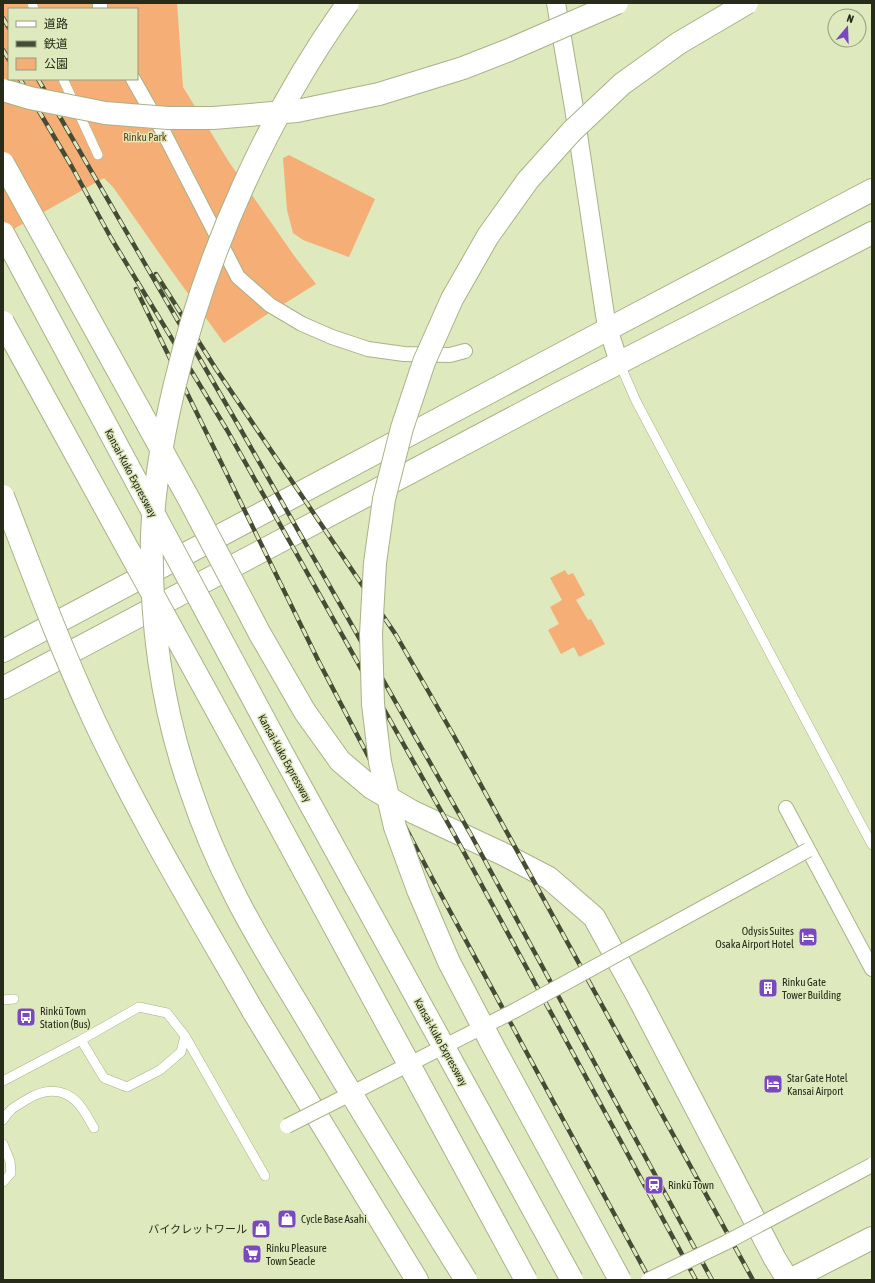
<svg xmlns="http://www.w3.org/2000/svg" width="875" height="1283" font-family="'Asap Condensed','Noto Sans JP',sans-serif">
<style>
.green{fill:#f5ae75;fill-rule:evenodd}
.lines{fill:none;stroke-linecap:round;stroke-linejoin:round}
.service-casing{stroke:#a8b288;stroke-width:10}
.pedestrian-casing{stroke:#a8b288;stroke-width:16}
.minor-casing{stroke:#a8b288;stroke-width:20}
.tertiary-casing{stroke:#a8b288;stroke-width:24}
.primary-casing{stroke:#a8b288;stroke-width:24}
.motorway-casing{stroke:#a8b288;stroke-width:24}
.service{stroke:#fff;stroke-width:9}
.pedestrian{stroke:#fff;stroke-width:14}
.minor{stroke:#fff;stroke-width:18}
.tertiary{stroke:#fff;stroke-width:22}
.primary{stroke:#fff;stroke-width:22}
.motorway{stroke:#fff;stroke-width:22}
.rail-casing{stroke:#464b36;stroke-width:4.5}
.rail{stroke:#dee9bd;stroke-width:3;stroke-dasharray:9;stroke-linecap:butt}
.pedestrian-bridge-casing{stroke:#a8b288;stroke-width:16;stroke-linecap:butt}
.motorway-bridge-casing{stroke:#a8b288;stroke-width:24;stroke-linecap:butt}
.pedestrian-bridge{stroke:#fff;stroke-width:14}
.motorway-bridge{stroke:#fff;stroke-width:22}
.labels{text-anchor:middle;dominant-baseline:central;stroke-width:3;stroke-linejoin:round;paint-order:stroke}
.park-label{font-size:11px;fill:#6a3c10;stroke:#dee9bd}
.street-label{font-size:11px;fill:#272b1a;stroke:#dee9bd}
.poi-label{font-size:11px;fill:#272b1a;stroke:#dee9bd;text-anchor:start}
</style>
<rect width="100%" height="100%" fill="#dee9bd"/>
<path class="green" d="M 3,3 L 177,3 L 183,87 L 229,162 L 295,257 L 316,284 L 266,315 L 224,343 L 171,270 L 113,187 L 104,178 L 3,235 ZM 9,9 L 137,9 L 137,79 L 9,79 Z
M 289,155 L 375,199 L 349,257 L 303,240 L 293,233 L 287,210 L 283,158 Z
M 565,570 L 568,575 L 573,573 L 585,595 L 576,600 L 588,620 L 591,619 L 605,644 L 579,657 L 574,647 L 561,654 L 548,630 L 559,624 L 550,607 L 562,600 L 550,578 Z"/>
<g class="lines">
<defs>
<path id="service" d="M 32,3 L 34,9
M 63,79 L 98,155
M 619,362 L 636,401 L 872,845
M 3,1000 L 14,999
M 185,1036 L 265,1176
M 3,1081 L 81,1040 L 139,1007 L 167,1013 L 185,1036 L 181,1052 L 160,1070 L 127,1087 L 104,1078 L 81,1040
M 3,1120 C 10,1108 15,1107 26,1100 C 43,1089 62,1087 77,1102 C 84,1109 89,1120 94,1128
M 3,1144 L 10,1161 L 11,1173 L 3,1182"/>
<path id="pedestrian" d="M 100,9 L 100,3
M 133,79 L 166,137 L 238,277 L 270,305 L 302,324 L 332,337 L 368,349 L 404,354 L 450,355 L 465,351
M 786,808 L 872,969"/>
<path id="minor" d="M 556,3 L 574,108 L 605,315 L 608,329 L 619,362"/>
<path id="tertiary" d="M 3,651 C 292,495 582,343 872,190
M 3,688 L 558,394 L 872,233"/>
<path id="primary" d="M 790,1280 L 872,1238"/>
<path id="motorway" d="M 413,812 L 501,853 L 549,878 L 594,917 L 637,995 L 775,1259 L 788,1280
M 253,1011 L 417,1280"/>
</defs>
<use href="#service" class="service-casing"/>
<use href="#pedestrian" class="pedestrian-casing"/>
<use href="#minor" class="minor-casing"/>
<use href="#tertiary" class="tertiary-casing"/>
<use href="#primary" class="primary-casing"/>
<use href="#motorway" class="motorway-casing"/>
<use href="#service" class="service"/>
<use href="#pedestrian" class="pedestrian"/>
<use href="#minor" class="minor"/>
<use href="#tertiary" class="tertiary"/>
<use href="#primary" class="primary"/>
<use href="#motorway" class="motorway"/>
<defs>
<path id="rail" d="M 3,18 L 9,28
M 3,50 L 9,60
M 20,79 L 72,167 L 111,238 L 227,430 L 454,834 L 696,1280
M 38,79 L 237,423 L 470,833 L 712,1280
M 156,274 L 216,369 L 396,635 L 454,736 L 753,1280
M 136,289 L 319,662 L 432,878 L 650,1280"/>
</defs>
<use href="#rail" class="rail-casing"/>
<use href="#rail" class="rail"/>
<defs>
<path id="pedestrian-bridge" d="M 287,1126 L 516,1010 L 808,850
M 648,1280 L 725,1243 L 872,1165"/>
<path id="motorway-bridge" d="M 348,3 C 268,115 207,250 175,384 C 163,434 154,485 152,536 C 150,623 162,709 191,791 C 203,827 218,862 235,895 C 258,941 286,984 312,1028 C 362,1113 414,1196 466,1280
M 3,90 L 30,98 L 105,113 L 168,118 L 213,118 L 297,111 L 379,94 L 463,68 L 509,50 L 617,3
M 3,163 L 190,501 L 260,634 L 305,712 L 340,761 L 372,788 L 413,812
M 3,233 L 280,749 L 572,1280
M 3,322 L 245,762 L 526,1280
M 3,496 C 32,571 60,647 94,720 C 141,820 198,915 253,1011
M 620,1280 L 493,1046 L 449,962 L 418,890 L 395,827 L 380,762 L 373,704 L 371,634 L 375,563 L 384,499 L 402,428 L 424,362 L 452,299 L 488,236 L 528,180 L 572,131 L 622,84 L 679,43 L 747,3"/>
</defs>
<use href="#pedestrian-bridge" class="pedestrian-bridge-casing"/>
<use href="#motorway-bridge" class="motorway-bridge-casing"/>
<use href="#pedestrian-bridge" class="pedestrian-bridge"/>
<use href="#motorway-bridge" class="motorway-bridge"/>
</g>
<defs>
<symbol id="hotel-square" viewBox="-11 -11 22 22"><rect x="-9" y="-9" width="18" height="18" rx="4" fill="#7a49c1" stroke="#dee9bd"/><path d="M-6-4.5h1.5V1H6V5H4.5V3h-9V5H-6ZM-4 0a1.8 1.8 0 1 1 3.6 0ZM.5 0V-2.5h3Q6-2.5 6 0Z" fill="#fff"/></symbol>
<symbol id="building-square" viewBox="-11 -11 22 22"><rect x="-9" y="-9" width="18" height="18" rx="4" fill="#7a49c1" stroke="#dee9bd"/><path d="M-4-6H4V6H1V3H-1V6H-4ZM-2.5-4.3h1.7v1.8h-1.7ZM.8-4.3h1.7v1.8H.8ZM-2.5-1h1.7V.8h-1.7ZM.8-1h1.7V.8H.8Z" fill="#fff"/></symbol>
<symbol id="bus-square" viewBox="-11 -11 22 22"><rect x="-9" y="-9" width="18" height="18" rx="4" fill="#7a49c1" stroke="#dee9bd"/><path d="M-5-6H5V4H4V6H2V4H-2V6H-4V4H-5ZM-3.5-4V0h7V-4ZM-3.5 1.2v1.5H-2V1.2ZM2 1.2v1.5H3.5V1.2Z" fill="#fff"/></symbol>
<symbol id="station-square" viewBox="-11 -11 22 22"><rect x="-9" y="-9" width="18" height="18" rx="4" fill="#7a49c1" stroke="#dee9bd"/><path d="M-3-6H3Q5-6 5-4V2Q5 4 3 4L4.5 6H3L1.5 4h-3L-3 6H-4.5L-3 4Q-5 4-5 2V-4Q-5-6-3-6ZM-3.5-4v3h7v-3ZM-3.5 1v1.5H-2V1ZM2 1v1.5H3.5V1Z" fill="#fff"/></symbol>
<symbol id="shop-square" viewBox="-11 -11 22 22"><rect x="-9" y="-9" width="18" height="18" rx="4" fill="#7a49c1" stroke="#dee9bd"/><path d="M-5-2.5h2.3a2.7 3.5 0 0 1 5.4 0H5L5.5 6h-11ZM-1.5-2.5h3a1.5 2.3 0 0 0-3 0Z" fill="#fff"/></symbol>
<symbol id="supermarket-square" viewBox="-11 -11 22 22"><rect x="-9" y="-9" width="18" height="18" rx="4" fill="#7a49c1" stroke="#dee9bd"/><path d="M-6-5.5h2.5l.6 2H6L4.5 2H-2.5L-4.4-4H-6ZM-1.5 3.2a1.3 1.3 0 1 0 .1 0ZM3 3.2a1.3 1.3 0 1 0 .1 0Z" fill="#fff"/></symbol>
</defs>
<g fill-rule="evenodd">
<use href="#hotel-square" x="797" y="926" width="22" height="22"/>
<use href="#building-square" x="757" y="977" width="22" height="22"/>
<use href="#bus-square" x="15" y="1006" width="22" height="22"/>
<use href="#hotel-square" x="762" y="1073" width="22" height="22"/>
<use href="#station-square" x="643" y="1174" width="22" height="22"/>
<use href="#shop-square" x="276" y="1208" width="22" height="22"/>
<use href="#shop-square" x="250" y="1218" width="22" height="22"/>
<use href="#supermarket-square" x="241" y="1243" width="22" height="22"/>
</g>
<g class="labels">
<g class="park-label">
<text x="145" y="137">Rinku Park</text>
</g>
<g class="street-label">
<text transform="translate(131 473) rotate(62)">Kansai-Kuko Expressway</text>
<text transform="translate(285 758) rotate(61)">Kansai-Kuko Expressway</text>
<text transform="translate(441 1042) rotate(61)">Kansai-Kuko Expressway</text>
</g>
<g class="poi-label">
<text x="794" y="931" text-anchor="end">Odysis Suites<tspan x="794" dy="13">Osaka Airport Hotel</tspan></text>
<text x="782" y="982">Rinku Gate<tspan x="782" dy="13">Tower Building</tspan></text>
<text x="40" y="1011">Rinkū Town<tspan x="40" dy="13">Station (Bus)</tspan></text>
<text x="787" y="1078">Star Gate Hotel<tspan x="787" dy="13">Kansai Airport</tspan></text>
<text x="668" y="1185">Rinkū Town</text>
<text x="301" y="1219">Cycle Base Asahi</text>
<text x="247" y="1229" text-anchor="end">バイクレットワール</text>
<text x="266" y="1248">Rinku Pleasure<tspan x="266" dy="13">Town Seacle</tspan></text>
</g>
</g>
<rect width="875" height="1283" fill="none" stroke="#272b1a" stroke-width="8"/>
<rect x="8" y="8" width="130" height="72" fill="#dee9bd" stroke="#959d7c"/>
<rect x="16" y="21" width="20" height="6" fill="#ffffff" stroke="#959d7c"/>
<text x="44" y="28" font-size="12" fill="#272b1a">道路</text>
<rect x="16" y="41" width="20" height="6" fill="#464b36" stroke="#959d7c"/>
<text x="44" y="48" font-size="12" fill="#272b1a">鉄道</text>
<rect x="16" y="58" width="20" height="12" fill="#f5ae75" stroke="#959d7c"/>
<text x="44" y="68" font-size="12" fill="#272b1a">公園</text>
<g transform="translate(847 28) rotate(19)"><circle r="19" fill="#dee9bd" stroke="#959d7c"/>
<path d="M0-3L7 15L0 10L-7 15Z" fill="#7a49c1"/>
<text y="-6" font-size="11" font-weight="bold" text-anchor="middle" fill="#272b1a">N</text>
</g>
</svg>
